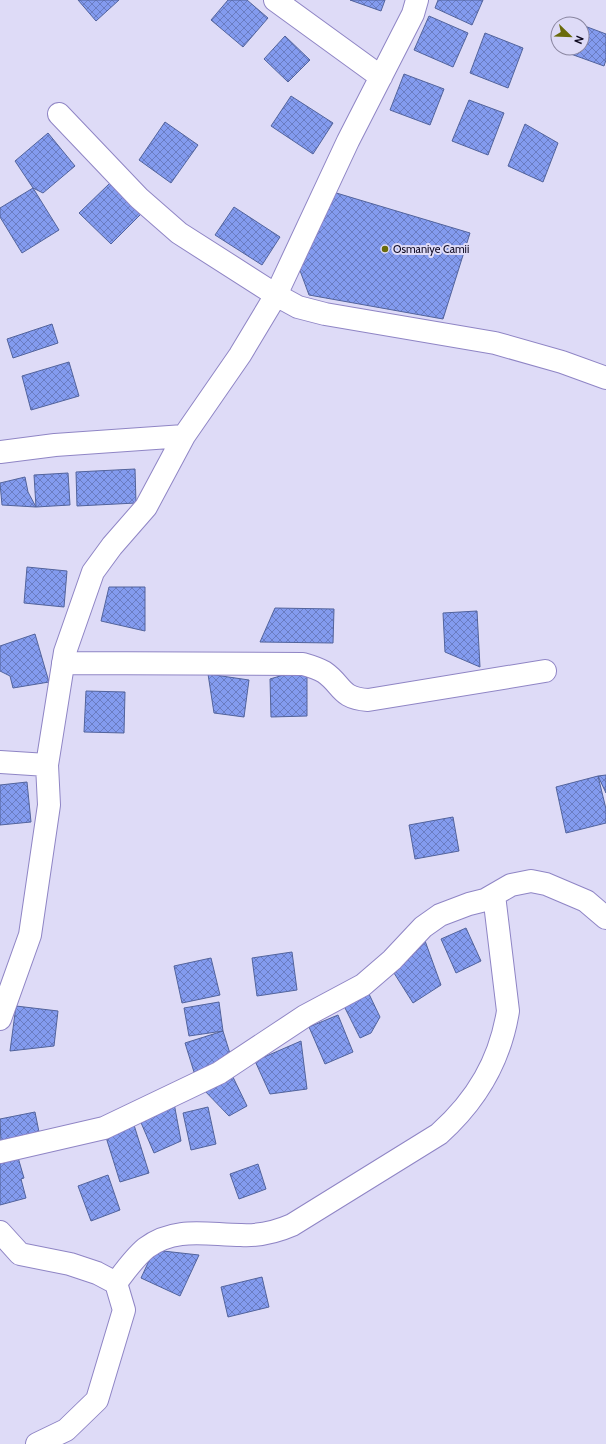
<svg xmlns="http://www.w3.org/2000/svg" width="606" height="1444" font-family="Cabin,sans-serif">
<style>
.building{fill:url(#building-cross-hatch);stroke:#52639c}
.lines{fill:none;stroke-linecap:round;stroke-linejoin:round}
.minor-casing{stroke:#8f85c5;stroke-width:24}
.tertiary-casing{stroke:#8f85c5;stroke-width:24}
.minor{stroke:#fff;stroke-width:22}
.tertiary{stroke:#fff;stroke-width:22}
.poi-dot{fill:#6a6b0b;stroke:#dedbf7;stroke-width:1.5}
.labels{text-anchor:middle;dominant-baseline:central;stroke-width:4;stroke-linejoin:round;paint-order:stroke}
.poi-label{font-size:11px;fill:#0c071e;stroke:#dedbf7;text-anchor:start}
</style>
<defs>
<pattern id="building-cross-hatch" width="8" height="8" patternUnits="userSpaceOnUse"><rect width="8" height="8" fill="#839bef"/><path d="M0 0l8 8M0 8l8-8" fill="none" stroke="#6a7cc1"/></pattern>
</defs>
<rect width="100%" height="100%" fill="#dedbf7"/>
<path class="building" d="M 78,0 L 119,0 L 96,21 Z
M 228,0 L 247,0 L 268,18 L 243,47 L 211,20 Z
M 350,0 L 385,0 L 381,11 Z
M 438,0 L 483,0 L 472,25 L 435,8 Z
M 429,16 L 468,33 L 453,67 L 414,50 Z
M 582,25 L 606,34 L 606,60 L 604,66 L 568,53 L 570,48 L 582,48 Z
M 485,33 L 523,48 L 508,88 L 470,73 Z
M 285,36 L 310,60 L 288,82 L 264,59 Z
M 404,74 L 444,89 L 430,125 L 390,110 Z
M 291,96 L 333,123 L 313,154 L 271,126 Z
M 469,100 L 504,113 L 488,155 L 452,141 Z
M 165,122 L 198,145 L 171,183 L 139,160 Z
M 525,124 L 558,143 L 543,182 L 508,166 Z
M 48,133 L 75,166 L 43,193 L 33,188 L 15,161 Z
M 110,183 L 141,214 L 111,244 L 79,213 Z
M 33,188 L 59,230 L 22,253 L 0,217 L 0,208 Z
M 333,192 L 470,233 L 443,319 L 309,295 L 298,265 Z
M 234,207 L 280,237 L 262,265 L 215,235 Z
M 52,324 L 58,343 L 13,358 L 7,339 Z
M 69,362 L 79,396 L 31,410 L 22,376 Z
M 135,469 L 136,503 L 77,506 L 76,472 Z
M 68,473 L 70,505 L 36,507 L 34,475 Z
M 25,477 L 28,492 L 36,507 L 2,505 L 0,483 Z
M 27,567 L 67,571 L 64,607 L 24,603 Z
M 109,587 L 145,587 L 145,631 L 101,621 Z
M 275,608 L 334,609 L 333,643 L 260,642 Z
M 477,611 L 480,667 L 445,652 L 443,613 Z
M 35,634 L 49,682 L 13,688 L 10,676 L 0,671 L 0,646 Z
M 307,668 L 307,716 L 271,717 L 270,679 Z
M 208,674 L 249,680 L 244,717 L 214,713 Z
M 86,691 L 125,692 L 124,733 L 84,732 Z
M 606,775 L 606,793 L 598,776 Z
M 598,776 L 606,809 L 606,823 L 566,833 L 556,787 Z
M 27,782 L 31,822 L 0,825 L 0,785 Z
M 453,817 L 459,851 L 415,859 L 409,825 Z
M 466,928 L 481,961 L 456,973 L 441,939 Z
M 424,938 L 441,985 L 413,1003 L 394,973 Z
M 292,952 L 297,990 L 257,996 L 252,958 Z
M 211,958 L 220,995 L 182,1003 L 174,966 Z
M 369,994 L 380,1017 L 371,1033 L 360,1038 L 344,1006 Z
M 219,1002 L 223,1031 L 189,1036 L 184,1008 Z
M 16,1006 L 58,1011 L 54,1046 L 10,1051 Z
M 338,1015 L 353,1052 L 325,1064 L 309,1027 Z
M 223,1031 L 232,1060 L 194,1072 L 185,1043 Z
M 301,1041 L 307,1089 L 270,1094 L 255,1061 Z
M 231,1073 L 247,1106 L 229,1116 L 202,1088 Z
M 174,1103 L 181,1141 L 154,1153 L 139,1118 Z
M 208,1107 L 216,1144 L 191,1150 L 183,1113 Z
M 35,1112 L 40,1137 L 1,1144 L 0,1119 Z
M 134,1125 L 149,1173 L 120,1182 L 105,1134 Z
M 17,1154 L 24,1178 L 21,1179 L 26,1198 L 0,1205 L 0,1158 Z
M 258,1164 L 266,1189 L 239,1199 L 230,1174 Z
M 108,1175 L 120,1210 L 91,1221 L 78,1186 Z
M 154,1250 L 199,1255 L 180,1296 L 141,1278 Z
M 262,1277 L 269,1307 L 228,1317 L 221,1287 Z"/>
<g class="lines">
<defs>
<path id="minor" d="M 275,0 L 381,77
M 59,114 L 139,198 L 179,233 L 276,295 L 298,307 L 325,314 L 495,343 L 562,362 L 606,378
M 0,452 L 55,445 L 184,436
M 63,663 L 303,664 C 310,666 317,668 324,672 C 343,685 339,698 368,700 L 545,671
M 47,765 L 65,652 L 93,572 L 112,546 L 146,507 L 184,436 L 240,355 L 276,295 L 348,141 L 413,14 L 417,0
M 0,1152 L 104,1128 L 219,1073 L 305,1016 L 363,985 L 392,960 L 423,927 L 440,915 L 469,904 L 485,900 L 511,885 L 531,881 L 546,884 L 586,901 L 606,918
M 116,1283 C 125,1271 134,1258 146,1248 C 175,1226 208,1235 241,1235 C 259,1236 276,1232 292,1225 L 439,1134 C 477,1100 500,1061 508,1011 L 494,895"/>
<path id="tertiary" d="M 0,762 L 47,765 L 49,805 L 30,935 L 0,1019
M 0,1232 L 20,1254 L 70,1264 L 97,1273 L 116,1283 L 124,1310 L 97,1400 L 66,1430 L 37,1444"/>
</defs>
<use href="#minor" class="minor-casing"/>
<use href="#tertiary" class="tertiary-casing"/>
<use href="#minor" class="minor"/>
<use href="#tertiary" class="tertiary"/>
</g>
<circle class="poi-dot" cx="385" cy="249" r="4"/>
<g class="labels">
<g class="poi-label">
<text x="393" y="249">Osmaniye Camii</text>
</g>
</g>
<g transform="translate(570 36) rotate(113)"><circle r="19" fill="#dedbf7" stroke="#8a86a0"/>
<path d="M0-3L7 15L0 10L-7 15Z" fill="#6a6b0b"/>
<text y="-6" font-size="11" font-weight="bold" text-anchor="middle" fill="#0c071e">N</text>
</g>
</svg>
